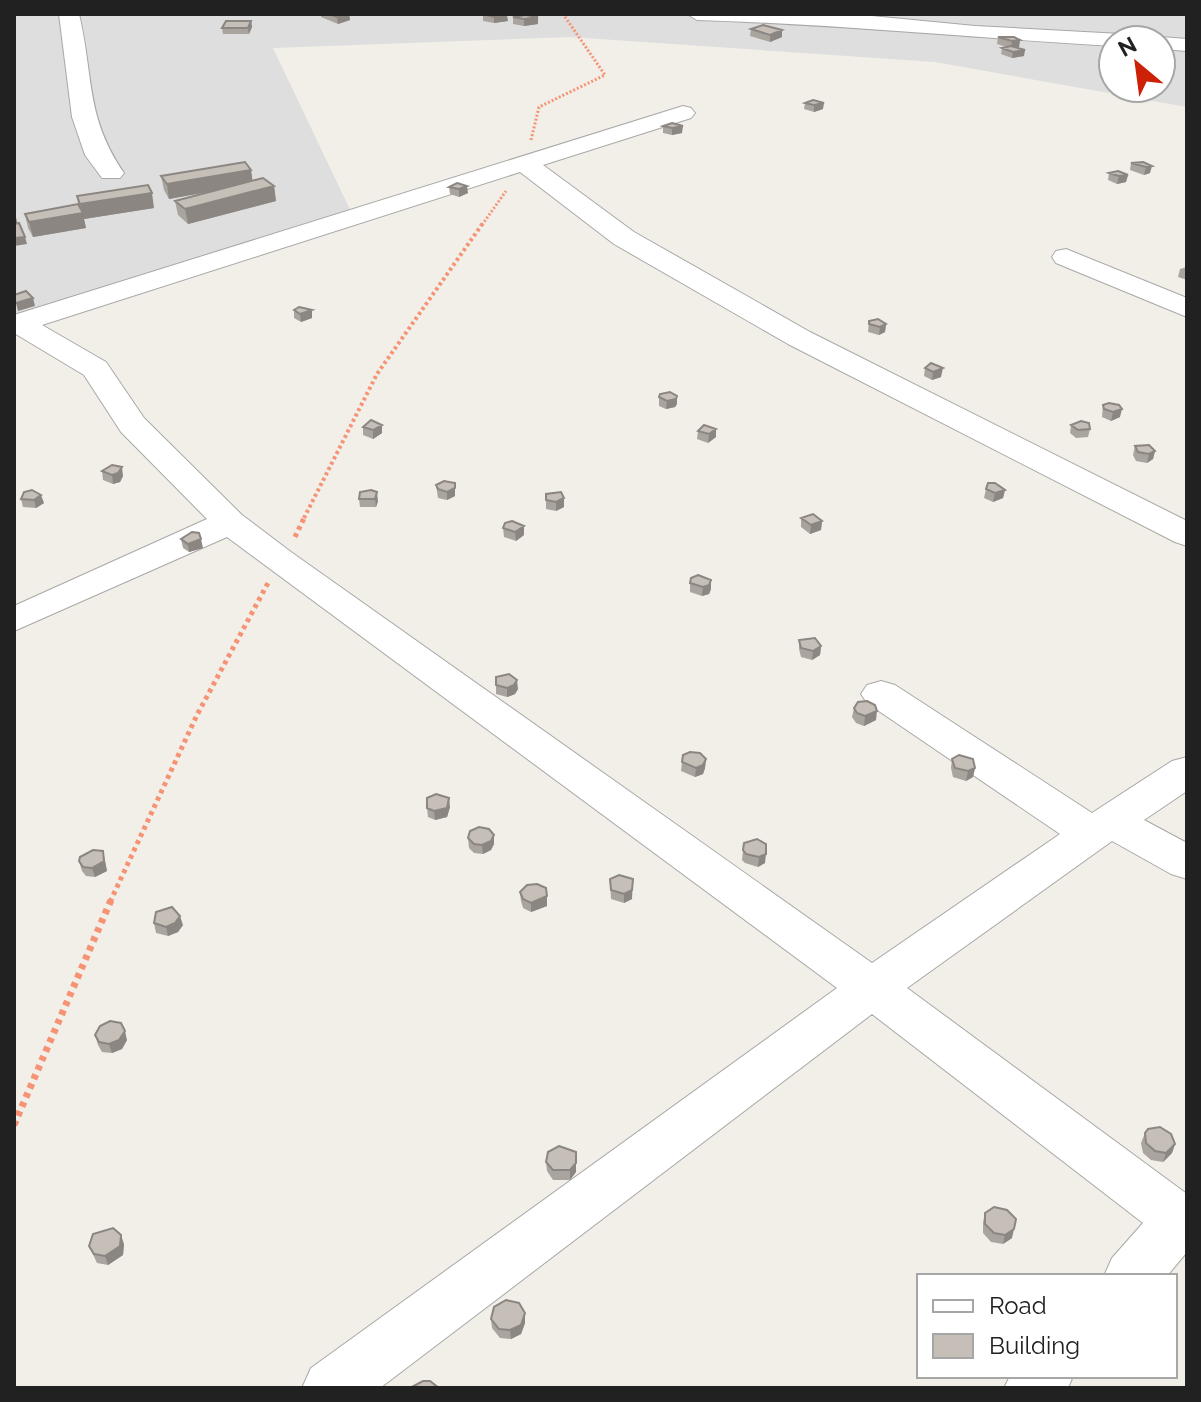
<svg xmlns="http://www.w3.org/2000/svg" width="1201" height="1402" font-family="Raleway,sans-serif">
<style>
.residential{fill:#dfdede;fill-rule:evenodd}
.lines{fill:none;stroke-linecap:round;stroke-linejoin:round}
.minor-casing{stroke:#a8a8a8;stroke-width:2}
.path-far3{stroke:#f69375;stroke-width:3;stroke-dasharray:2 2;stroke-linecap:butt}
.path-far2{stroke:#f69375;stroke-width:4;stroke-dasharray:3 3;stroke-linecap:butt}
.path-far1{stroke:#f69375;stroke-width:5;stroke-dasharray:4 4;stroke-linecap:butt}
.path{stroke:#f69375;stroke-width:7;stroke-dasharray:5 5;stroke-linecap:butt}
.minor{fill:#fff;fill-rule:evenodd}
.wall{fill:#aaa49e}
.shaded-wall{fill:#8b8681}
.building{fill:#c6bfb8;stroke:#8b8681;stroke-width:2}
</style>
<rect width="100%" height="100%" fill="#f1efe8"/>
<path class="residential" d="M 14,14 L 1187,14 L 1187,107 L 935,62 L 570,37 L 273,48 L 354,218 L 14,323 ZM 1113,40 L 1161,40 L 1161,88 L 1113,88 Z"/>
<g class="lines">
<defs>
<path id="minor" d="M 59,14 L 79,14 C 94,77 85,116 124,173 L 120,178 L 102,178 L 85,155 L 72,117 Z
M 687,14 L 851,14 L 975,26 L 1121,34 L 1132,40 L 1113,40 L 1113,46 C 974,38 836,24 697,20 Z
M 1161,37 L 1187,39 L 1187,51 L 1161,49 L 1161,40 L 1152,40 Z
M 683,106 L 691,108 L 695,113 L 691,118 L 543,165 L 634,232 L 810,332 L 1187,521 L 1187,546 L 1175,542 L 788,344 L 614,244 L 520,172 L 42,325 L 106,362 L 144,418 L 242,515 L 291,552 L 872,963 L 1060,834 L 867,703 L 861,694 L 867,685 L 881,681 L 895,685 L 1092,813 L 1172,761 L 1187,757 L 1187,791 L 1144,820 L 1187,843 L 1187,879 L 1171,874 L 1112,841 L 907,988 L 1187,1194 L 1187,1252 L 1167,1276 L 1104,1276 L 1112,1258 L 1143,1223 L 872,1014 L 380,1388 L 302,1388 L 311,1368 L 837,988 L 227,537 L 14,631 L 14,606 L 207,519 L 121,432 L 84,375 L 14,333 L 14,315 Z
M 1066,249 L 1187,298 L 1187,317 L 1056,263 L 1052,257 L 1056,251 Z
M 1010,1376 L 1073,1376 L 1068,1388 L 1004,1388 Z"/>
</defs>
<use href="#minor" class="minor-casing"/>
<path class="path-far3" d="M 531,140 L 539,107 L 605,75 L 563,14
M 482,225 L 506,191"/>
<path class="path-far2" d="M 304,518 L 377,374 L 483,223"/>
<path class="path-far1" d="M 295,537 L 305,516
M 110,902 L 197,715 L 268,583"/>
<path class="path" d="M 14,1125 L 111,900"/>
<use href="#minor" class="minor"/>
</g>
<path class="wall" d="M 321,14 L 349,14 L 350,20 L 338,24 L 321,17 Z
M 483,14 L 504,14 L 508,21 L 494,23 L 483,21 Z
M 513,17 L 538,17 L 538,24 L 524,26 L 513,24 Z
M 251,21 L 252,27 L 249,34 L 223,34 L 222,28 Z
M 751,29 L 782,30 L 782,37 L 770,42 L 750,36 Z
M 998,37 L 1020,40 L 1019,47 L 1016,47 L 1024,56 L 1012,58 L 1001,54 L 1002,48 L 1007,47 L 997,44 Z
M 813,100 L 823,109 L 814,112 L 804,109 L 805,103 Z
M 672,123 L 682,133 L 672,135 L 663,133 L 663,126 Z
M 1143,162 L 1150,173 L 1144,175 L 1130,170 L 1131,163 Z
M 251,170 L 252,181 L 274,186 L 276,201 L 188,224 L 178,215 L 175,201 L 216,190 L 169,199 L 164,190 L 161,176 Z
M 1109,173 L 1128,175 L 1126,182 L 1117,184 L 1108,180 Z
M 457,183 L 468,193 L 459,197 L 450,194 L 449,187 Z
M 77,196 L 154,208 L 84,219 L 86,228 L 33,237 L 28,228 L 25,214 L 78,204 Z
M 1187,267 L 1187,280 L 1178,277 L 1180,269 Z
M 294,310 L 312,310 L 312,318 L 301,322 L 294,318 Z
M 869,321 L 886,324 L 885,332 L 879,335 L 868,332 Z
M 931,363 L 941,377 L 932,380 L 924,376 L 925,368 Z
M 677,396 L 677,404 L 675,407 L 666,409 L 659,406 L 659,397 Z
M 1103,405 L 1120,417 L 1111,421 L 1102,417 Z
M 382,425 L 382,433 L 373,439 L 363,435 L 363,427 Z
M 1071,425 L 1090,429 L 1088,437 L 1076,438 L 1070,433 Z
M 698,431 L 716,437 L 708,443 L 697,439 Z
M 1135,446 L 1155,451 L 1153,459 L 1147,463 L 1136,461 L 1133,455 Z
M 102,471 L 123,476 L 120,482 L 113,484 L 103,480 Z
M 455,483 L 455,496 L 447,500 L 438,498 L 436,485 Z
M 986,489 L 1005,490 L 1003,498 L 993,502 L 984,498 Z
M 371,490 L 378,501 L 376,507 L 360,507 L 359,499 Z
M 24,492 L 44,503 L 36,508 L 23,507 L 21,499 Z
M 546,494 L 564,498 L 564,507 L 556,511 L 546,509 Z
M 801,518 L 822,521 L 821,530 L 810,534 L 801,527 Z
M 503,528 L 524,535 L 516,541 L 504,537 Z
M 181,539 L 203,548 L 189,552 L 183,548 Z
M 711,580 L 711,589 L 709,594 L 702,596 L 690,592 L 690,583 Z
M 799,640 L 821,646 L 820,655 L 812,660 L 801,657 L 799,649 Z
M 496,677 L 518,689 L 515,694 L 507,697 L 496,694 Z
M 854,708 L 876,720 L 864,726 L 856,723 L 852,717 Z
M 706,759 L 705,768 L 703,774 L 695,777 L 681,771 L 682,762 Z
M 952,759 L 975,768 L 973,777 L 966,781 L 953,777 L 951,768 Z
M 450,807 L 447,817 L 435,820 L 428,817 L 427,808 Z
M 494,835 L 494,844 L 491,850 L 483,854 L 474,853 L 469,848 L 468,838 Z
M 757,839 L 765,863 L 758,867 L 745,863 L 742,860 L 743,850 Z
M 79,861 L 105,861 L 107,871 L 95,877 L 86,876 L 82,871 Z
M 610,879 L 632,899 L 624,903 L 611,899 Z
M 520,892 L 547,896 L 547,906 L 531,912 L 523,908 L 521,901 Z
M 154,923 L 183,925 L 178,932 L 168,936 L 156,933 Z
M 95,1035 L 127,1040 L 122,1049 L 112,1053 L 102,1052 L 98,1045 Z
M 1145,1133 L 1175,1144 L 1172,1153 L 1163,1162 L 1151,1160 L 1143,1153 L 1141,1143 Z
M 546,1162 L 576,1172 L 570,1180 L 553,1180 L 547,1171 Z
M 985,1213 L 1012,1238 L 1003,1244 L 991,1242 L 983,1233 L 983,1222 Z
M 124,1244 L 123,1255 L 108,1265 L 97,1263 L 89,1246 Z
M 525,1313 L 525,1323 L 521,1334 L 511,1339 L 500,1338 L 492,1328 L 491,1319 Z"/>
<path class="shaded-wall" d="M 349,14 L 350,20 L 338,24 L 337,17 Z
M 507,15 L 508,21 L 494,23 L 494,17 Z
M 538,17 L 538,24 L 524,26 L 524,19 Z
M 251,21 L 252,27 L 249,34 L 248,28 Z
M 782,30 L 782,37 L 770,42 L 770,35 Z
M 1020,40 L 1019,47 L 1011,48 L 1012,41 Z
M 1025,50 L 1024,56 L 1012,58 L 1013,52 Z
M 824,103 L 823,109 L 814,112 L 814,105 Z
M 683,126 L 682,133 L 672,135 L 672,128 Z
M 1152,166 L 1150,173 L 1144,175 L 1146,167 Z
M 251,170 L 253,184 L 169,199 L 167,184 Z
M 1128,175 L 1126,182 L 1117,184 L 1119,176 Z
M 274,186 L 276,201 L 188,224 L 185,209 Z
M 467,186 L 468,193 L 459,197 L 459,189 Z
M 152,193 L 154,208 L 84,219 L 86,228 L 33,237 L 29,222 L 82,213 L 80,204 Z
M 14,214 L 15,214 L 19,228 L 14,229 Z
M 25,237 L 27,244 L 14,246 L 14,238 Z
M 33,298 L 35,306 L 18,311 L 16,303 Z
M 312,310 L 312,318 L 301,322 L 300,314 Z
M 886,324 L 885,332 L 879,335 L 880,327 Z
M 943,368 L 941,377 L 932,380 L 933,372 Z
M 677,396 L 677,404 L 675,407 L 666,409 L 667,401 Z
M 1122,409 L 1120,417 L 1111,421 L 1113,412 Z
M 382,425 L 382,433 L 373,439 L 373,430 Z
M 716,429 L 716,437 L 708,443 L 709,434 Z
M 1155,451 L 1153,459 L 1147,463 L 1149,454 Z
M 122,467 L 123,476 L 120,482 L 113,484 L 112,475 Z
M 455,488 L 455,496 L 447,500 L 447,492 Z
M 1005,490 L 1003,498 L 993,502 L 995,493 Z
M 377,492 L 378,501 L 376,507 L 375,499 Z
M 41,495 L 44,503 L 36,508 L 34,500 Z
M 564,498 L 564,507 L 556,511 L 556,502 Z
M 822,521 L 821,530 L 810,534 L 811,525 Z
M 524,526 L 524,535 L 516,541 L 515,532 Z
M 201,539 L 203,548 L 189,552 L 188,544 Z
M 711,580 L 711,589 L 709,594 L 702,596 L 703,587 Z
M 821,646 L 820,655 L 812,660 L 813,651 Z
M 517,680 L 518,689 L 515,694 L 507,697 L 507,688 Z
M 877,711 L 876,720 L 864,726 L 865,716 Z
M 706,759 L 705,768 L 703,774 L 695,777 L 696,768 Z
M 975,768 L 973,777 L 966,781 L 968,771 Z
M 449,798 L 450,807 L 447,817 L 435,820 L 434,811 Z
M 494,835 L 494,844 L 491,850 L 483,854 L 482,845 Z
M 103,851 L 107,871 L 95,877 L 92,868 Z
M 766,854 L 765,863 L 758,867 L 759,857 Z
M 633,879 L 632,899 L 624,903 L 624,894 Z
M 547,896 L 547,906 L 531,912 L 531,903 Z
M 180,916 L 183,925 L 178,932 L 168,936 L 166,927 Z
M 125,1031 L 127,1040 L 122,1049 L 112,1053 L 109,1044 Z
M 1175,1144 L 1172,1153 L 1163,1162 L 1166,1153 Z
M 576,1163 L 576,1172 L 570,1180 L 570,1170 Z
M 1014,1229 L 1012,1238 L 1003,1244 L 1005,1235 Z
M 121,1235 L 124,1244 L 123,1255 L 108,1265 L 105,1256 Z
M 525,1313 L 525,1323 L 521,1334 L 511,1339 L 510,1330 Z"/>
<path class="building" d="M 329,14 L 349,14 L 337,17 Z
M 483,14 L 504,14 L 507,15 L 494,17 Z
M 526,15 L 538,17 L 524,19 L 513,17 Z
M 226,21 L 251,21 L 248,28 L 222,28 Z
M 763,25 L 782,30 L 770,35 L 751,29 Z
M 998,37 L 1014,37 L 1020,40 L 1012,41 Z
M 1011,46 L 1025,50 L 1013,52 L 1002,48 Z
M 813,100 L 824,103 L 814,105 L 805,103 Z
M 672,123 L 683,126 L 672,128 L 663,126 Z
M 245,162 L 251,170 L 167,184 L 161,176 Z
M 1143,162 L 1152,166 L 1146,167 L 1131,163 Z
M 1118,171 L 1128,175 L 1119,176 L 1109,173 Z
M 263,178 L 274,186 L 185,209 L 175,201 Z
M 457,183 L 467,186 L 459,189 L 449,187 Z
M 148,185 L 152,193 L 80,204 L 77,196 Z
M 78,204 L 83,213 L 29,222 L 25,214 Z
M 19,223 L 25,237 L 14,238 L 14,224 Z
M 26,291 L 33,298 L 16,303 L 14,301 L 14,295 Z
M 299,307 L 312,310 L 300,314 L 294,310 Z
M 878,319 L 886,324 L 880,327 L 869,324 L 869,321 Z
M 931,363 L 943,368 L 933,372 L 925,368 Z
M 670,392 L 677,396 L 676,399 L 667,401 L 659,397 L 660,394 Z
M 1109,403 L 1119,405 L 1122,409 L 1113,412 L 1104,409 L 1103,405 Z
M 371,420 L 382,425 L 373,430 L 363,427 Z
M 1081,421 L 1089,423 L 1090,429 L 1078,430 L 1071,425 Z
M 704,425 L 716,429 L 709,434 L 698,431 Z
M 1149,445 L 1155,451 L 1149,454 L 1138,452 L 1135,446 Z
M 112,465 L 122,467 L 118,473 L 112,475 L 102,471 Z
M 444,481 L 455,483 L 455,488 L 447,492 L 438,489 L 436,485 Z
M 988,483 L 995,483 L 1005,490 L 995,493 L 986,489 Z
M 32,490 L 41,495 L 34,500 L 21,499 L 24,492 Z
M 371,490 L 377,492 L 375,499 L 359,499 L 360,492 Z
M 561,492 L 564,498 L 556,502 L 546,500 L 546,494 Z
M 813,514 L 822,521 L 811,525 L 801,518 Z
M 512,521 L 524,526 L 515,532 L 503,528 L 505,523 Z
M 192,532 L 199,533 L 201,539 L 188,544 L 181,539 Z
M 698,575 L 711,580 L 709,585 L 703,587 L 690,583 L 691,578 Z
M 815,638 L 821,646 L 813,651 L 801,648 L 799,640 Z
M 509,674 L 517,680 L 514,685 L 507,688 L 496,685 L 496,677 Z
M 867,701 L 875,705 L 877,711 L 865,716 L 857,713 L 854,708 L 858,702 Z
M 690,752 L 700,753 L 706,759 L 703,765 L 696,768 L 682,762 L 683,755 Z
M 959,755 L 973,759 L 975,768 L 968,771 L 955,768 L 952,759 Z
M 436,794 L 449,798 L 447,808 L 434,811 L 427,808 L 427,798 Z
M 479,827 L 489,829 L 494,835 L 491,841 L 482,845 L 474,844 L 468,838 L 470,831 Z
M 757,839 L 766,844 L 766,854 L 759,857 L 746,854 L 743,850 L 744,843 Z
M 93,850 L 103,851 L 104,861 L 92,868 L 83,867 L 79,861 L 80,857 Z
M 619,875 L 633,879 L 632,890 L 624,894 L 611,890 L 610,879 Z
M 537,884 L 546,888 L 547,896 L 531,903 L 523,899 L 520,892 L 527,885 Z
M 172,907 L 180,916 L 175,923 L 166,927 L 154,923 L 156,912 Z
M 110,1021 L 121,1023 L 125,1031 L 119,1040 L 109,1044 L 99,1042 L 95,1035 L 100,1026 Z
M 1160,1127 L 1171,1134 L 1175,1144 L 1166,1153 L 1155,1151 L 1146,1143 L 1145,1133 L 1148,1129 Z
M 559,1146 L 576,1152 L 576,1163 L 570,1170 L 553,1170 L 546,1162 L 548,1152 Z
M 994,1207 L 1007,1210 L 1016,1219 L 1014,1229 L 1005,1235 L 994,1233 L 985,1224 L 985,1213 Z
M 113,1228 L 121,1235 L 120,1246 L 105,1256 L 94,1254 L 89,1246 L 93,1234 Z
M 506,1300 L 519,1303 L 525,1313 L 521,1325 L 510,1330 L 499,1329 L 491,1319 L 494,1307 Z
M 423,1381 L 430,1381 L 439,1388 L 410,1388 Z"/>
<rect width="1201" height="1402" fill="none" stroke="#212121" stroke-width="32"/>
<rect x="917" y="1274" width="260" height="104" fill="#ffffff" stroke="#a6a6a6" stroke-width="2"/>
<rect x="933" y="1300" width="40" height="12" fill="#ffffff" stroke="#a6a6a6" stroke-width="2"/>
<text x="989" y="1314" font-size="24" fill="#212121">Road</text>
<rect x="933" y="1334" width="40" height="24" fill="#c6bfb8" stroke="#a6a6a6" stroke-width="2"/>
<text x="989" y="1354" font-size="24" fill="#212121">Building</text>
<g transform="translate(1137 64) rotate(331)"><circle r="38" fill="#ffffff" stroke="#a6a6a6" stroke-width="2"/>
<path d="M0-6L14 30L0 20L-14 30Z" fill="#cc2106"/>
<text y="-12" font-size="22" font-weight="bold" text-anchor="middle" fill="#212121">N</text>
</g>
</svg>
